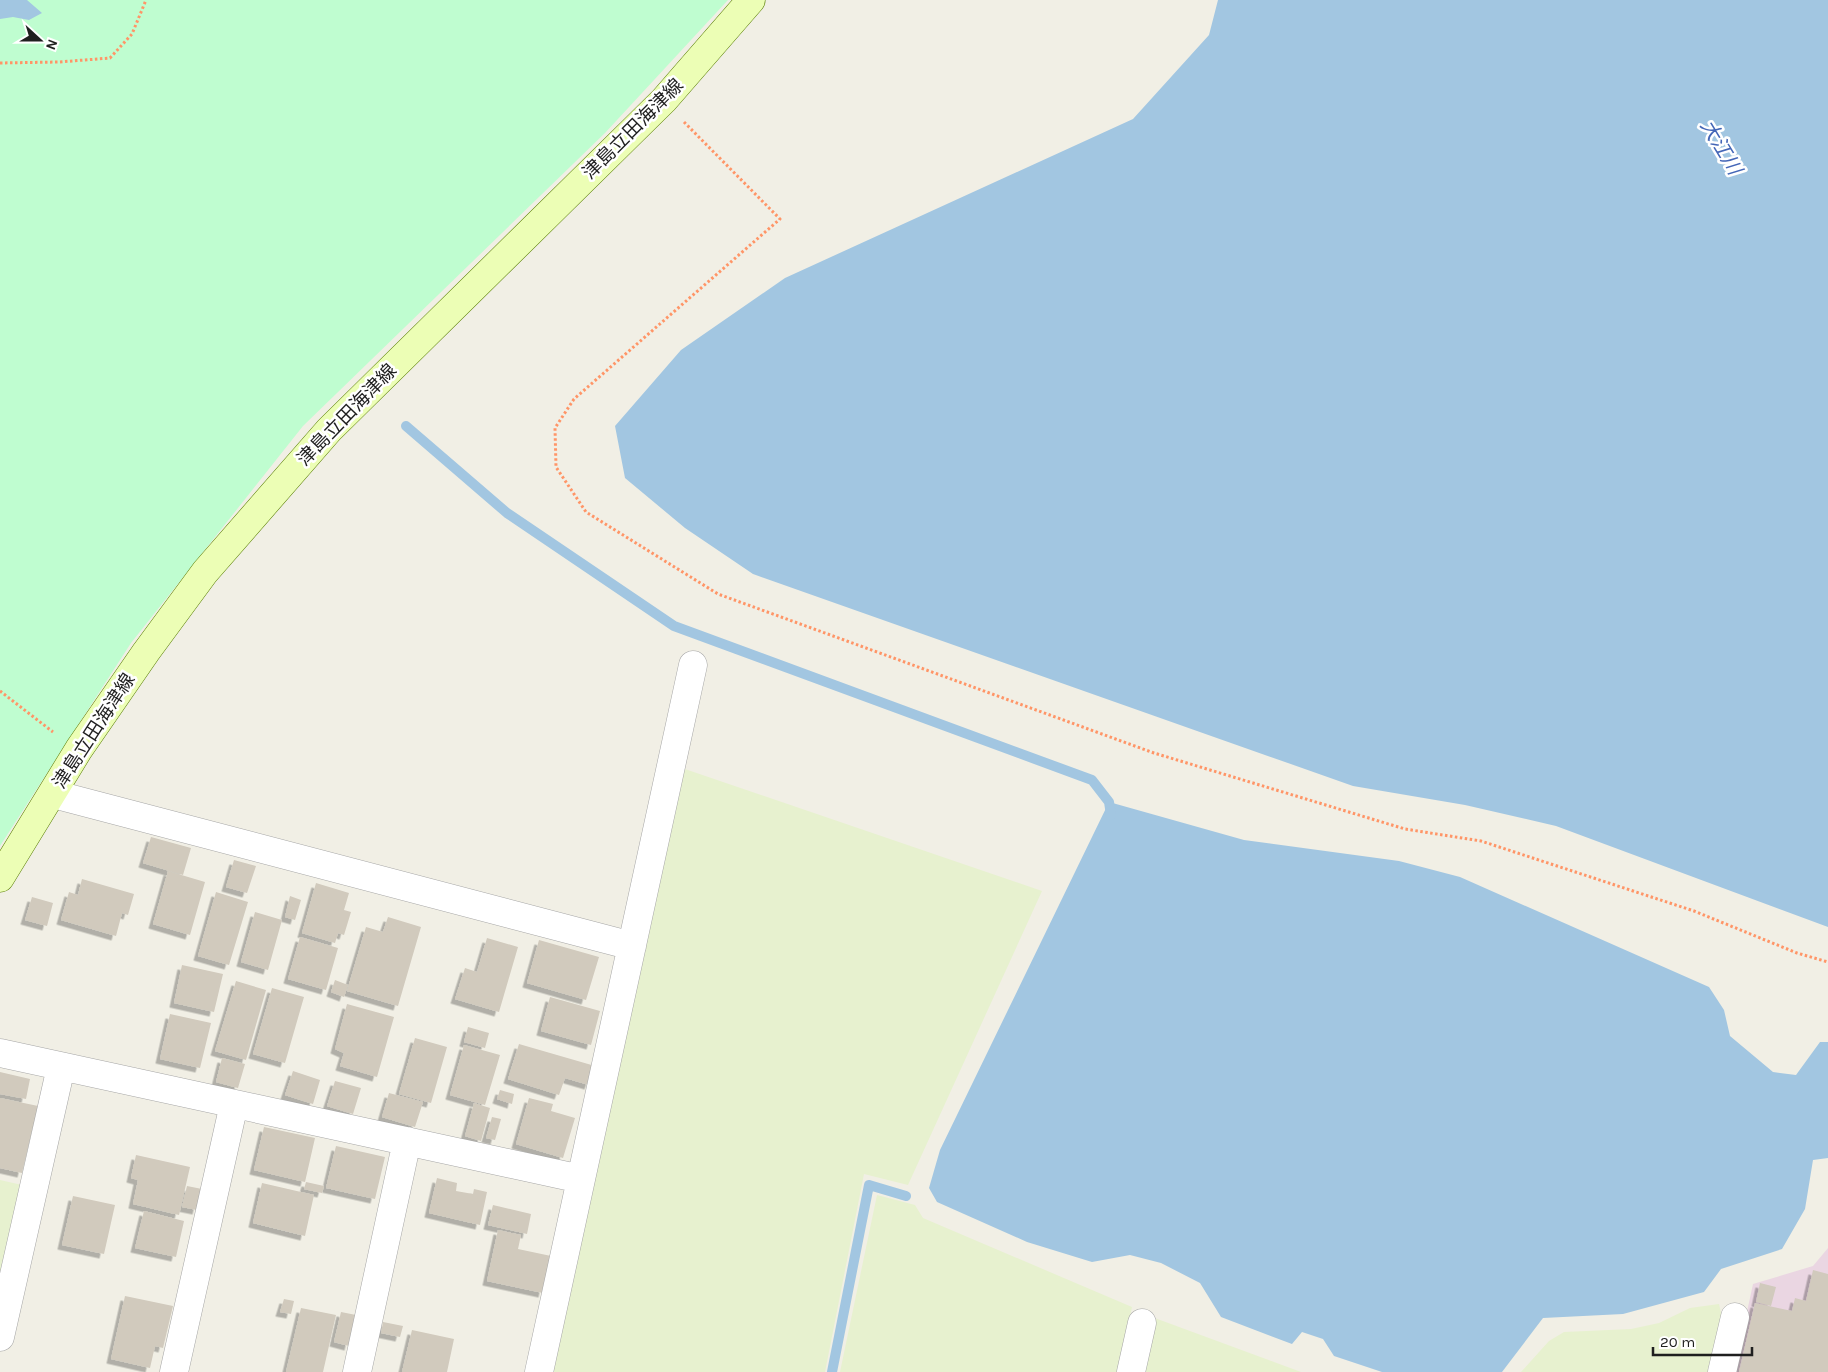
<svg xmlns="http://www.w3.org/2000/svg" width="1828" height="1372" font-family="Karla,'Noto Sans JP',sans-serif">
<style>
.industrial{fill:#ead6e2}
.farmland{fill:#e7f1cf}
.park{fill:#bffdd0}
.water{fill:#a2c6e1}
.lines{fill:none;stroke-linecap:round;stroke-linejoin:round}
.stream{stroke:#a2c6e1;stroke-width:10}
.building{fill:#d1cabd;filter:url(#shadow)}
.minor-casing{stroke:#a6a6a6;stroke-width:29}
.secondary-casing{stroke:#567c00;stroke-width:29}
.path{stroke:#ff9567;stroke-width:3;stroke-dasharray:2.5 2.5;stroke-linecap:butt}
.minor{stroke:#fff;stroke-width:28}
.secondary{stroke:#ecfeb5;stroke-width:28}
.labels{text-anchor:middle;dominant-baseline:central;stroke-width:5;stroke-linejoin:round;paint-order:stroke}
.street-label{font-size:19px;fill:#1f1f1f;stroke:#fff}
.water-label{font-size:20px;font-style:italic;fill:#4466b7;stroke:#fff}
</style>
<defs>
<filter id="shadow"><feDropShadow dx="-4.5" dy="4.5" stdDeviation="0" flood-color="#0004"/></filter>
</defs>
<rect width="100%" height="100%" fill="#f1efe5"/>
<path class="industrial" d="M 1828,1248 L 1828,1372 L 1734,1372 L 1753,1284 L 1813,1266 Z"/>
<path class="farmland" d="M 679,767 L 1042,891 L 908,1185 L 864,1174 L 825,1372 L 550,1372 Z
M 0,1180 L 22,1185 L 0,1279 Z
M 877,1195 L 915,1205 L 923,1218 L 1132,1307 L 1118,1372 L 840,1372 Z
M 1719,1304 L 1723,1322 L 1712,1372 L 1521,1372 L 1549,1341 L 1564,1332 L 1631,1329 L 1659,1323 L 1690,1308 Z
M 1152,1317 L 1301,1372 L 1140,1372 Z"/>
<path class="park" d="M 0,0 L 728,0 L 605,133 L 303,426 L 131,643 L 0,846 Z"/>
<path class="water" d="M 0,0 L 27,0 L 42,13 L 29,20 L 13,17 L 0,19 Z
M 1218,0 L 1828,0 L 1828,927 L 1556,826 L 1465,805 L 1353,786 L 753,574 L 685,528 L 625,478 L 615,426 L 681,350 L 785,278 L 1133,119 L 1209,35 Z
M 1109,802 L 1244,840 L 1399,861 L 1460,877 L 1709,987 L 1724,1010 L 1730,1036 L 1773,1072 L 1796,1075 L 1820,1042 L 1828,1042 L 1828,1158 L 1813,1160 L 1805,1209 L 1782,1249 L 1721,1269 L 1704,1292 L 1623,1314 L 1543,1318 L 1502,1372 L 1382,1372 L 1334,1356 L 1323,1339 L 1302,1332 L 1292,1344 L 1221,1317 L 1200,1283 L 1161,1263 L 1130,1255 L 1092,1262 L 1027,1242 L 937,1202 L 929,1188 L 940,1150 Z"/>
<g class="lines">
<path class="stream" d="M 406,426 L 507,513 L 674,626 L 1092,780 L 1109,802 L 1111,815
M 832,1372 L 869,1185 L 906,1196"/>
</g>
<path class="building" d="M 151,837 L 191,848 L 183,875 L 143,863 Z
M 234,860 L 256,866 L 247,893 L 226,887 Z
M 168,871 L 205,882 L 190,935 L 153,924 Z
M 82,879 L 134,894 L 128,915 L 122,913 L 116,936 L 61,920 L 69,892 L 78,895 Z
M 316,883 L 349,893 L 344,910 L 351,912 L 344,935 L 338,933 L 335,943 L 302,933 Z
M 216,892 L 248,902 L 229,965 L 198,956 Z
M 290,896 L 301,900 L 295,920 L 285,917 Z
M 32,897 L 53,903 L 47,926 L 25,920 Z
M 255,912 L 282,920 L 268,970 L 241,962 Z
M 388,917 L 421,927 L 398,1006 L 347,991 L 366,927 L 383,932 Z
M 300,937 L 338,948 L 326,990 L 288,979 Z
M 487,938 L 518,947 L 499,1012 L 455,999 L 465,968 L 477,972 Z
M 539,940 L 599,957 L 586,1000 L 527,983 Z
M 182,965 L 223,974 L 214,1012 L 174,1003 Z
M 335,980 L 348,985 L 344,997 L 331,992 Z
M 236,981 L 266,990 L 246,1060 L 215,1051 Z
M 272,988 L 304,997 L 285,1063 L 253,1054 Z
M 550,997 L 600,1011 L 591,1045 L 541,1031 Z
M 347,1004 L 394,1017 L 377,1077 L 340,1066 L 344,1053 L 335,1049 Z
M 170,1014 L 211,1023 L 200,1068 L 160,1059 Z
M 468,1027 L 489,1033 L 485,1048 L 464,1042 Z
M 415,1038 L 447,1047 L 431,1103 L 399,1094 Z
M 519,1044 L 595,1066 L 589,1085 L 565,1078 L 559,1095 L 508,1079 Z
M 464,1045 L 500,1055 L 485,1105 L 450,1095 Z
M 222,1058 L 245,1064 L 238,1088 L 216,1082 Z
M 293,1071 L 320,1080 L 313,1104 L 285,1095 Z
M 0,1072 L 30,1079 L 26,1099 L 0,1094 Z
M 335,1081 L 361,1088 L 353,1114 L 327,1106 Z
M 500,1090 L 514,1094 L 512,1104 L 497,1099 Z
M 389,1093 L 423,1102 L 415,1127 L 382,1117 Z
M 0,1098 L 38,1106 L 22,1173 L 0,1168 Z
M 529,1098 L 553,1104 L 551,1111 L 575,1118 L 563,1158 L 516,1144 Z
M 474,1103 L 490,1108 L 481,1141 L 465,1136 Z
M 492,1117 L 501,1119 L 495,1140 L 486,1138 Z
M 264,1127 L 315,1138 L 305,1182 L 254,1170 Z
M 336,1146 L 385,1157 L 375,1199 L 326,1188 Z
M 136,1155 L 190,1167 L 179,1215 L 133,1204 L 138,1180 L 131,1178 Z
M 437,1178 L 457,1183 L 456,1191 L 473,1194 L 474,1189 L 487,1192 L 480,1225 L 429,1213 Z
M 306,1182 L 324,1186 L 322,1193 L 304,1189 Z
M 262,1183 L 314,1195 L 305,1236 L 253,1223 Z
M 187,1186 L 202,1189 L 197,1210 L 182,1207 Z
M 73,1196 L 115,1205 L 104,1254 L 62,1245 Z
M 493,1205 L 531,1214 L 527,1234 L 488,1225 Z
M 144,1211 L 184,1221 L 176,1257 L 135,1248 Z
M 498,1230 L 521,1235 L 518,1249 L 551,1256 L 543,1293 L 487,1281 Z
M 1813,1270 L 1828,1274 L 1828,1372 L 1739,1372 L 1755,1303 L 1792,1311 L 1795,1298 L 1806,1301 Z
M 1760,1283 L 1776,1287 L 1771,1306 L 1756,1302 Z
M 125,1296 L 173,1306 L 163,1348 L 155,1346 L 150,1368 L 111,1359 Z
M 284,1299 L 294,1301 L 291,1314 L 280,1312 Z
M 301,1308 L 336,1315 L 323,1372 L 286,1372 Z
M 341,1312 L 356,1315 L 349,1346 L 334,1342 Z
M 383,1322 L 403,1326 L 400,1337 L 381,1333 Z
M 412,1330 L 454,1339 L 447,1372 L 402,1372 Z"/>
<g class="lines">
<defs>
<path id="minor" d="M 53,794 L 632,946
M 0,1053 L 581,1179
M 0,1337 L 61,1067
M 174,1372 L 234,1104
M 357,1372 L 407,1141
M 539,1372 L 693,665
M 1131,1372 L 1142,1323
M 1722,1372 L 1735,1317"/>
<path id="secondary" d="M 0,878 L 79,749 L 146,652 L 205,572 L 329,430 L 664,100 L 751,0"/>
</defs>
<use href="#minor" class="minor-casing"/>
<use href="#secondary" class="secondary-casing"/>
<path class="path" d="M 0,63 L 59,62 L 110,58 L 132,34 L 146,0
M 684,122 L 780,219 L 574,399 L 555,428 L 556,467 L 586,512 L 718,594 L 1154,753 L 1405,829 L 1481,841 L 1694,911 L 1797,953 L 1828,962
M 0,691 L 53,732"/>
<use href="#minor" class="minor"/>
<use href="#secondary" class="secondary"/>
</g>
<g class="labels">
<g class="street-label">
<text transform="translate(633 129) rotate(-45)">津島立田海津線</text>
<text transform="translate(347 415) rotate(-46)">津島立田海津線</text>
<text transform="translate(94 731) rotate(-57)">津島立田海津線</text>
</g>
<g class="water-label">
<text transform="translate(1721 147) rotate(59)">大江川</text>
</g>
</g>
<g transform="translate(40 40) rotate(111)" stroke="#ffffff" stroke-width="4" paint-order="stroke">
<path d="M0-4L9 19L0 12L-9 19Z" fill="#1f1f1f"/>
<text y="-8" font-size="14" font-weight="bold" text-anchor="middle" fill="#1f1f1f">N</text>
</g>
<path d="M1653 1347v8h99v-8" fill="none" stroke="#1f1f1f" stroke-width="2.5"/>
<text x="1660" y="1347" font-size="15" fill="#1f1f1f" stroke="#ffffff" stroke-width="4" paint-order="stroke">20 m</text>
</svg>
